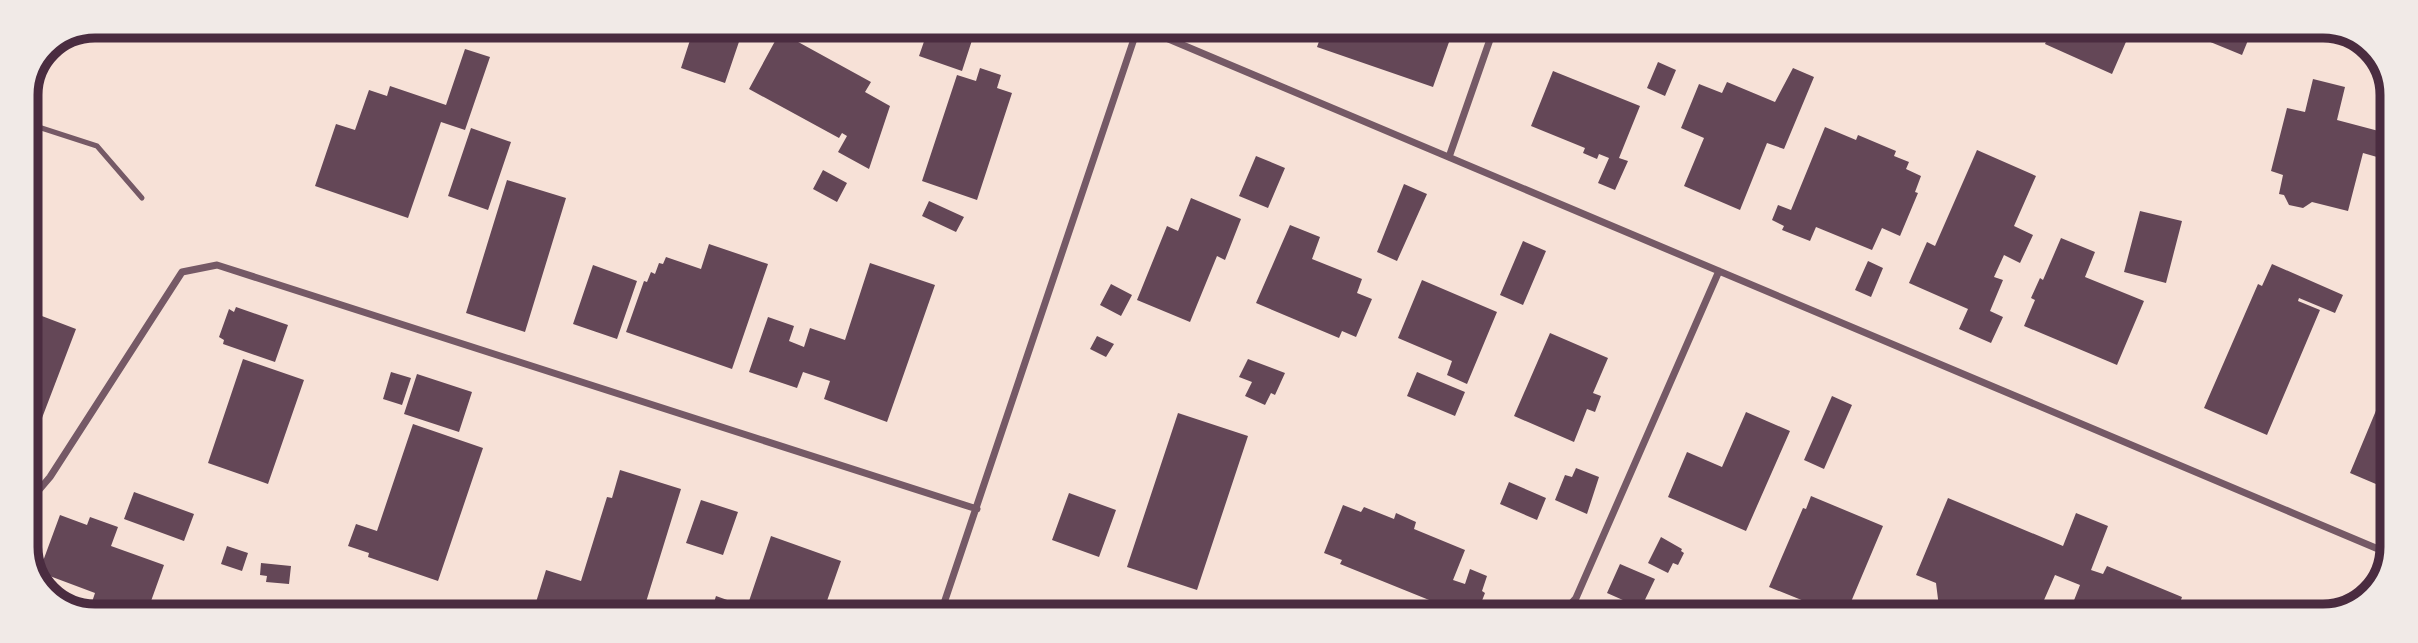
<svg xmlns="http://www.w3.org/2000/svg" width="2418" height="643" font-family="'Noto Sans',sans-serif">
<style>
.building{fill:#644757}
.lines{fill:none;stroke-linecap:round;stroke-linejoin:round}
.service{stroke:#755966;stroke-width:5}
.minor{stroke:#755966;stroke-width:7}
.rim{fill:none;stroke:#4a2c40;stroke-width:9}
</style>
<rect width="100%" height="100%" fill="#f7e1d7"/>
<path class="building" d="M 661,27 L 744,27 L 725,83 L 681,68 L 691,37 Z
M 929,27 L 976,28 L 962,71 L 919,56 Z
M 1324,27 L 1358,28 L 1454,28 L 1433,87 L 1317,47 Z
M 2052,28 L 2132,28 L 2112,74 L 2045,44 Z
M 2188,28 L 2253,28 L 2242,55 L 2186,32 Z
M 780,32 L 871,82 L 865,92 L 890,106 L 869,169 L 838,152 L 847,136 L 842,133 L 839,138 L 749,89 Z
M 465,49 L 490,57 L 465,130 L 441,122 L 408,218 L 315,186 L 336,124 L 355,130 L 369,90 L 387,96 L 390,86 L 446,105 Z
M 1658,62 L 1676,70 L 1665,96 L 1647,88 Z
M 980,68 L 1001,75 L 997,88 L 1012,93 L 977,200 L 922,181 L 957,75 L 976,81 Z
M 1793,68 L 1814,77 L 1784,149 L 1767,143 L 1740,210 L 1684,186 L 1704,138 L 1681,128 L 1699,84 L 1722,93 L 1727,82 L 1775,102 Z
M 1553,71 L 1640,106 L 1619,158 L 1628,161 L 1615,190 L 1598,183 L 1609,158 L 1599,154 L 1597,159 L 1583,153 L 1585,148 L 1531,126 Z
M 2313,79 L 2345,87 L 2337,120 L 2390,134 L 2384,159 L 2363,153 L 2348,211 L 2312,202 L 2303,208 L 2289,205 L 2284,195 L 2279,194 L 2283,175 L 2271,171 L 2287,108 L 2305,112 Z
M 1825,127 L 1856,140 L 1858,135 L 1896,151 L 1894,156 L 1909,162 L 1906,169 L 1921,176 L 1915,192 L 1918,193 L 1900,236 L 1882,228 L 1872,250 L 1816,227 L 1810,241 L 1782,230 L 1784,226 L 1772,220 L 1778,205 L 1791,210 Z
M 471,128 L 511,142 L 488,210 L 448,196 Z
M 1977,150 L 2036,176 L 2014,226 L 2033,235 L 2020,263 L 2004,255 L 1994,277 L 2003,280 L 1990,311 L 2003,317 L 1991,343 L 1959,329 L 1968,309 L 1909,283 L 1927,242 L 1935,246 Z
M 1256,156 L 1285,168 L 1268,208 L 1239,196 Z
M 823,170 L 847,183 L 837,202 L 813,189 Z
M 507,180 L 566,198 L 525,332 L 466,313 Z
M 1404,184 L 1427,194 L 1397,261 L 1377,252 Z
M 26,187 L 39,191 L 27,223 L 26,223 Z
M 1191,198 L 1241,219 L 1225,260 L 1217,256 L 1190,322 L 1137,300 L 1167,226 L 1178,231 Z
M 929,201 L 964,217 L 956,232 L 922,216 Z
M 2140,211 L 2182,221 L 2166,283 L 2124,272 Z
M 1290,225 L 1320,237 L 1312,259 L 1362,279 L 1357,293 L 1372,299 L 1356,337 L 1342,331 L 1339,338 L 1256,303 Z
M 2061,238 L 2095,252 L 2085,277 L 2144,301 L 2117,365 L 2024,326 L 2035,300 L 2031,298 L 2040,278 L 2043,280 Z
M 1523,241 L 1546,251 L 1523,305 L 1500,295 Z
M 709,244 L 768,264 L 732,369 L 626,332 L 644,281 L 647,282 L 651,272 L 655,274 L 659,263 L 663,264 L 666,257 L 701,269 Z
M 1868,261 L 1883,268 L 1871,297 L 1855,290 Z
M 870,263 L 935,285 L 887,422 L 824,399 L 830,381 L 803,372 L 797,388 L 749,372 L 768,317 L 794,326 L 789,341 L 804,347 L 810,328 L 845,340 Z
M 2272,264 L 2343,295 L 2335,313 L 2299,298 L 2298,301 L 2320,310 L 2267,435 L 2204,408 L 2258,284 L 2262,286 Z
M 593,265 L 637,281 L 617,339 L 573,324 Z
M 1422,280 L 1497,312 L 1467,384 L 1447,375 L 1452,361 L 1398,338 Z
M 1111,284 L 1132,295 L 1121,316 L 1100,305 Z
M 26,287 L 42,292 L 34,313 L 76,329 L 42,418 L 27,413 Z
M 236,307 L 288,325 L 275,362 L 223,344 L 224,340 L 219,337 L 229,309 L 234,312 Z
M 1550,333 L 1608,358 L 1593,393 L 1601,396 L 1595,412 L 1587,409 L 1574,442 L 1514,416 Z
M 1097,336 L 1114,344 L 1106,357 L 1090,349 Z
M 243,359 L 304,380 L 268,484 L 208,463 Z
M 1248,359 L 1285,373 L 1275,395 L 1271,393 L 1265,405 L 1245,396 L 1252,382 L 1239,377 Z
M 391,372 L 411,378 L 402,405 L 383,399 Z
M 1417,372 L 1465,392 L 1455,416 L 1407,396 Z
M 417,374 L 472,392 L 459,432 L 404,414 Z
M 2390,377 L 2390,490 L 2350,473 Z
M 1832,396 L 1852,405 L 1824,469 L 1804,460 Z
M 1746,412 L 1790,431 L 1746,531 L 1668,497 L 1687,452 L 1722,467 Z
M 1178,413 L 1248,436 L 1197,590 L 1127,567 Z
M 413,424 L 483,448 L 438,581 L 368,557 L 369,553 L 348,546 L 356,524 L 377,531 Z
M 1576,468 L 1599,477 L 1587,514 L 1555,500 L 1565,475 L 1572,477 Z
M 620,470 L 681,489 L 642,615 L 532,615 L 546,570 L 581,581 L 607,497 L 612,498 Z
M 1509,482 L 1546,498 L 1537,520 L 1500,504 Z
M 134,492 L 194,514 L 184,541 L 124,519 Z
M 1069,493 L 1116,510 L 1099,557 L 1052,540 Z
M 1811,496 L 1883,526 L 1845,616 L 1806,616 L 1799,613 L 1804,601 L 1769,587 L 1803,508 L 1806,509 Z
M 1948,498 L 2063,546 L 2076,513 L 2108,526 L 2091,570 L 2103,574 L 2107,566 L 2182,597 L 2175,617 L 2086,617 L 2087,615 L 2071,608 L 2080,585 L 2055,575 L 2037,616 L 2017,616 L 1980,601 L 1939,607 L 1936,583 L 1916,575 Z
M 701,500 L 738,512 L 723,555 L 686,543 Z
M 1343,505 L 1361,512 L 1364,507 L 1394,519 L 1396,513 L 1416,522 L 1414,529 L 1465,550 L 1453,580 L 1465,584 L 1470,569 L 1487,576 L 1482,591 L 1485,593 L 1476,616 L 1435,616 L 1439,604 L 1340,564 L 1342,560 L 1324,553 Z
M 60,515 L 87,525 L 90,517 L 118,527 L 111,546 L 164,565 L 146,615 L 99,615 L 89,611 L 95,593 L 39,572 Z
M 771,536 L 841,561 L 822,615 L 710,615 L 716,596 L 747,607 Z
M 1661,537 L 1682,549 L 1681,551 L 1684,553 L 1678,565 L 1673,563 L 1668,573 L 1648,563 Z
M 227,546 L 248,553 L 242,571 L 221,564 Z
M 261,563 L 291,566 L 289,584 L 266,582 L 267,576 L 260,575 Z
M 1620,564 L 1655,579 L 1641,608 L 1607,593 Z
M 2250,603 L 2283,617 L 2245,617 Z
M 1315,604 L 1342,616 L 1311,616 Z
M 1378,605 L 1394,612 L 1395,608 L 1412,616 L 1373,616 Z"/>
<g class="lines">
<path class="service" d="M 26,123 L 97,146 L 142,198"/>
<path class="minor" d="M 1140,27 L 2390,554
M 1449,157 L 1494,28
M 27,504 L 50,477 L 182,272 L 217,265 L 977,509
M 940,615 L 1138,27
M 1560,616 L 1576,598 L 1719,271"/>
</g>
<path d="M0 0H2418V643H0ZM95 38H2323A57 57 0 0 1 2380 95V547A57 57 0 0 1 2323 604H95A57 57 0 0 1 38 547V95A57 57 0 0 1 95 38Z" fill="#f1eae7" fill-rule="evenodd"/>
<path class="rim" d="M95 38H2323A57 57 0 0 1 2380 95V547A57 57 0 0 1 2323 604H95A57 57 0 0 1 38 547V95A57 57 0 0 1 95 38Z"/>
</svg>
